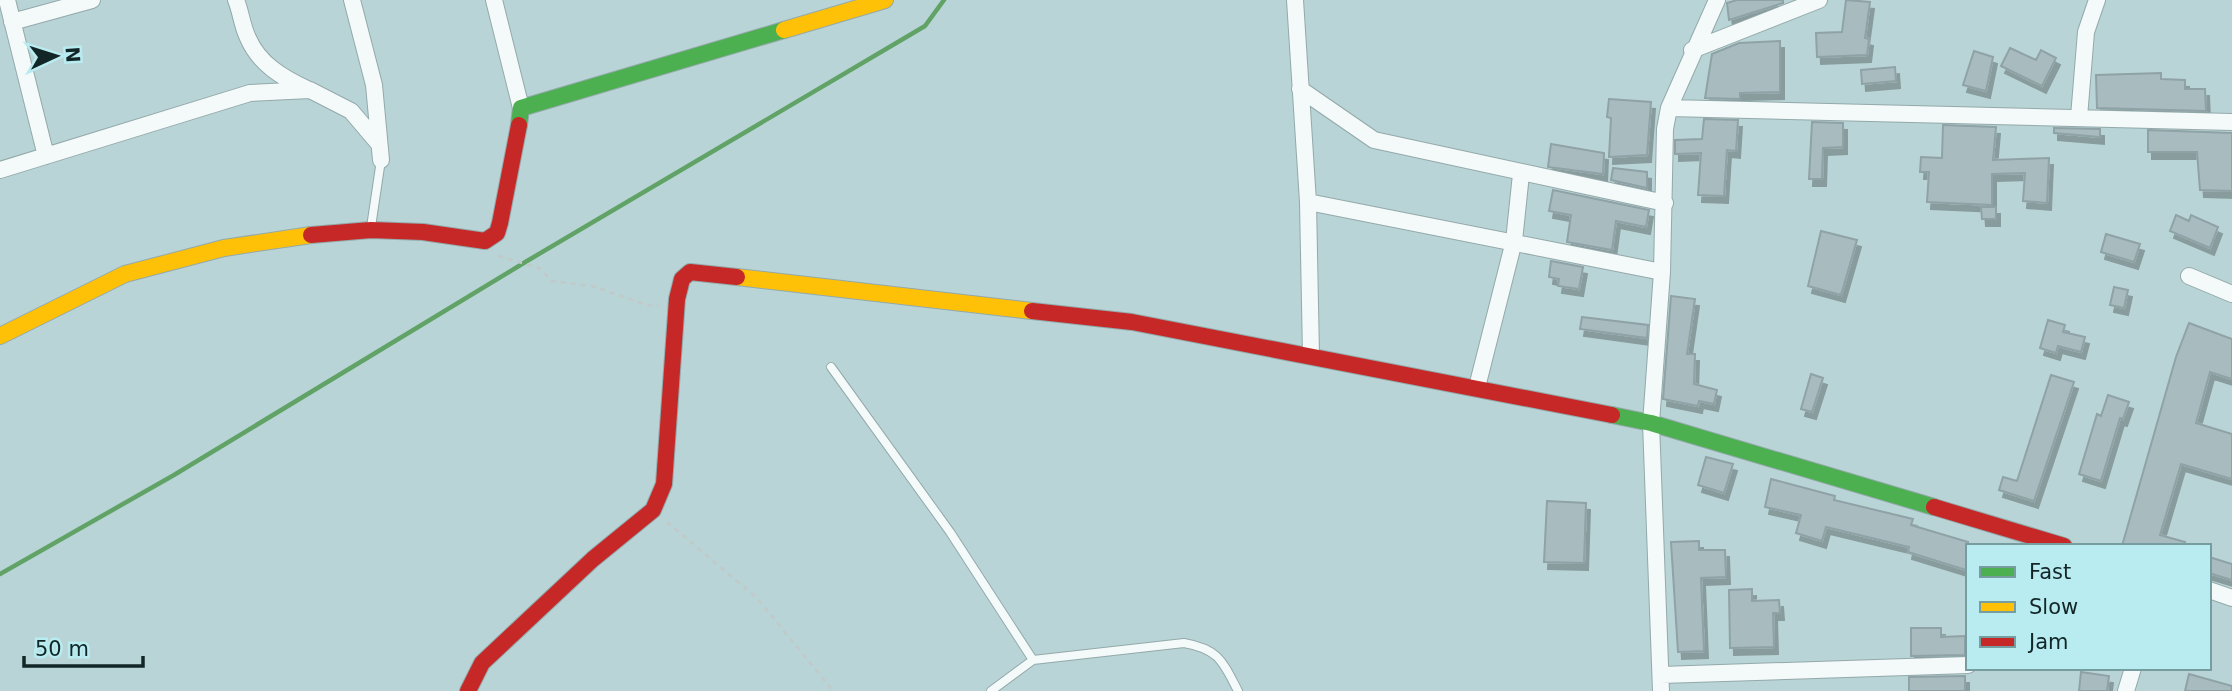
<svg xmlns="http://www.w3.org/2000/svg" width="2232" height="691" font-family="'DejaVu Sans',sans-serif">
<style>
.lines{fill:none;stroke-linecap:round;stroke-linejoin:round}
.stream{stroke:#61a367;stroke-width:4.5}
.building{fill:#a8bcc0;stroke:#8fa2a6;stroke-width:2;filter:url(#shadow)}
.lane-casing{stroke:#93a9aa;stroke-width:10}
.street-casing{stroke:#93a9aa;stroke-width:18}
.fast-casing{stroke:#93a9aa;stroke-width:18}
.slow-casing{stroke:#93a9aa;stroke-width:18}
.jam-casing{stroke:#93a9aa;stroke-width:18}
.path{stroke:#c1c9c9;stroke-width:2.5;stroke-dasharray:5 5;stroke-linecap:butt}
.lane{stroke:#f4f9f9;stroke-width:8}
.street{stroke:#f4f9f9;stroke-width:16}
.fast{stroke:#4caf50;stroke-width:16}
.slow{stroke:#ffc107;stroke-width:16}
.jam{stroke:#c62828;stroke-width:16}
</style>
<defs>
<filter id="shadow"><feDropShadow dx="4" dy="7" stdDeviation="0" flood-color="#0004"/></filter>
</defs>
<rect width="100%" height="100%" fill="#b9d4d6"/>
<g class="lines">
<path class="stream" d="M 0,574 L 174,475 L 527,261 L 925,26 L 944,0"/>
</g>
<path class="building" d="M 1737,0 L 1783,0 L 1783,3 L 1729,20 L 1727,3 Z
M 1846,0 L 1870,2 L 1865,38 L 1869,39 L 1867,55 L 1817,57 L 1816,33 L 1842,32 Z
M 1780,41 L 1780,92 L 1740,93 L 1740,99 L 1705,98 L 1712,54 L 1739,43 Z
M 2010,48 L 2036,60 L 2041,50 L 2056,58 L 2042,86 L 2001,66 Z
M 1974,51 L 1993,57 L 1986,91 L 1963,85 Z
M 1895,67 L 1896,81 L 1862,84 L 1861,70 Z
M 2161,73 L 2161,79 L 2185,80 L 2185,89 L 2205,89 L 2206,111 L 2097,108 L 2096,75 Z
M 1609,99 L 1651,102 L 1647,155 L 1609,157 L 1611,118 L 1607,117 Z
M 1704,119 L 1738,120 L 1736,151 L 1727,150 L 1724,196 L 1698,195 L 1701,153 L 1675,154 L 1675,140 L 1702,139 Z
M 1812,122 L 1843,123 L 1843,147 L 1823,148 L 1822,179 L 1809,179 Z
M 1943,125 L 1996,127 L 1993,160 L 2049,158 L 2047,203 L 2023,201 L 2025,173 L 1992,174 L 1992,205 L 1927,202 L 1929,172 L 1920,172 L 1921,157 L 1942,158 Z
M 2054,128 L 2100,129 L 2100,137 L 2054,133 Z
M 2148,130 L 2232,133 L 2232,191 L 2200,190 L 2197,152 L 2148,152 Z
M 1551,144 L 1604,153 L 1603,174 L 1548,167 Z
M 1613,168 L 1647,172 L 1647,188 L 1611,180 Z
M 1553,190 L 1649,210 L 1646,227 L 1616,221 L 1612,250 L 1567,242 L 1571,215 L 1549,211 Z
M 1981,207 L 1996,207 L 1996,219 L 1982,219 Z
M 2176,215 L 2189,221 L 2191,215 L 2218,227 L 2210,248 L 2170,231 Z
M 1821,231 L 1857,240 L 1841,295 L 1808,286 Z
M 2106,234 L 2140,244 L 2134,262 L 2101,252 Z
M 1551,261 L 1583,267 L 1579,289 L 1558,286 L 1559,279 L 1549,277 Z
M 2114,287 L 2128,290 L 2124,308 L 2110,305 Z
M 1671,296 L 1695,299 L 1687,354 L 1695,354 L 1694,384 L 1717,390 L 1714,404 L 1699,401 L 1698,406 L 1663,399 Z
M 1582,317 L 1648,325 L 1647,338 L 1580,329 Z
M 2048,320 L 2065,325 L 2063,332 L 2085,337 L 2081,352 L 2058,346 L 2056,353 L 2040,348 Z
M 2189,323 L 2232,339 L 2232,379 L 2210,372 L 2196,423 L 2232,434 L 2232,479 L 2181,464 L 2160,535 L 2185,542 L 2184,546 L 2122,546 L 2176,357 Z
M 1811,374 L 1823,378 L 1812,412 L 1801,409 Z
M 2051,375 L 2074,382 L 2034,501 L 1999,490 L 2003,477 L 2017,481 Z
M 2108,395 L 2129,402 L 2123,419 L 2120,418 L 2101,481 L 2079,474 L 2097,414 L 2101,416 Z
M 1706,457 L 1733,464 L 1724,493 L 1698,485 Z
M 1771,479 L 1835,496 L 1834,500 L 1913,519 L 1911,525 L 1968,542 L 1966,570 L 1908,552 L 1909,547 L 1826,527 L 1822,541 L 1796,533 L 1801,515 L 1765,507 Z
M 1547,501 L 1586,503 L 1584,563 L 1544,562 Z
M 1699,541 L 1699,550 L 1725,550 L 1726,577 L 1701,578 L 1704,651 L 1678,652 L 1671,542 Z
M 2209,557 L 2232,564 L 2232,580 L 2209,573 Z
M 1752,589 L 1752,601 L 1779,600 L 1780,613 L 1773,613 L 1774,647 L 1730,648 L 1729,590 Z
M 1911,628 L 1941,628 L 1941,637 L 1965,636 L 1965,655 L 1911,656 Z
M 2081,672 L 2109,676 L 2107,691 L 2079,691 Z
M 2189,674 L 2232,686 L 2232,691 L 2185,691 Z
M 1965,676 L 1965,691 L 1909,691 L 1909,677 Z"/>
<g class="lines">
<defs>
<path id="lane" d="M 371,227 L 381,160
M 831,367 L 950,532 L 1033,660
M 991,691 L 1033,660 L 1184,643 C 1219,649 1223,662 1238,691"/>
<path id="street" d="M 7,0 L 46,156
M 236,0 C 241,12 242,26 248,38 C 259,64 283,78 307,89
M 352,0 L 374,85 L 381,160
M 494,0 L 521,108
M 1295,0 L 1308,202 L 1311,355
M 12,22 L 92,0
M 1692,50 L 1819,0
M 1300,89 L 1374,140 L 1665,203
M 1669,108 L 2232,122
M 2079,117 L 2086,32 L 2097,0
M 0,170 L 250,93 L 310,90 L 351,111 L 379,144
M 1308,202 L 1662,272
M 2189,276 L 2232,294
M 1477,387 L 1514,241 L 1521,174
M 2209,590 L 2232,598
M 1661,675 L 1968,665
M 1661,691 L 1651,423 L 1662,272 L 1665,129 L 1669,108 L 1717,0
M 2126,691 L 2133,668"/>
<path id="fast" d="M 519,125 L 521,108 L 784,30
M 1612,415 L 1651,423 L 1934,507"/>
<path id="slow" d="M 784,30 L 885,0
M 737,277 L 1032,311
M 0,336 L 125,274 L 224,248 L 311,235"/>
<path id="jam" d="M 311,235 L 371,230 L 423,232 L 485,241 L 497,233 L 500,223 L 519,125
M 1032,311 L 1132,322 L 1612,415
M 1934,507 L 2064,546
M 468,691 L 482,663 L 593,559 L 653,510 L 664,484 L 677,299 L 682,279 L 690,272 L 737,277"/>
</defs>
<use href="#lane" class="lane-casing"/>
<use href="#street" class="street-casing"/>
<use href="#fast" class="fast-casing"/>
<use href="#slow" class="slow-casing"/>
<use href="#jam" class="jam-casing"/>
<path class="path" d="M 498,256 L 539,268 L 552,281 L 592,286 L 647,305 L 659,305
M 667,522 L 757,598 L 833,691"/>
<use href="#lane" class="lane"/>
<use href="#street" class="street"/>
<use href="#fast" class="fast"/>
<use href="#slow" class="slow"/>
<use href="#jam" class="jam"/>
</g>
<rect x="1966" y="544" width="245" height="126" fill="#b9ecf0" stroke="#769da0" stroke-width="2"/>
<rect x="1980" y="567" width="35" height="10" fill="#4caf50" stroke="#769da0" stroke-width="2"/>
<text x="2029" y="579" font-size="21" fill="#122627">Fast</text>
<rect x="1980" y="602" width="35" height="10" fill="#ffc107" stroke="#769da0" stroke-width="2"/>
<text x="2029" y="614" font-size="21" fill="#122627">Slow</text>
<rect x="1980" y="637" width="35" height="10" fill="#c62828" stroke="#769da0" stroke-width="2"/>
<text x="2029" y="649" font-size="21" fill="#122627">Jam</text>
<g transform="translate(56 56) rotate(86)" stroke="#b9ecf0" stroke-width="5" paint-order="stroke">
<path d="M0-5L12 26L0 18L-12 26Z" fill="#122627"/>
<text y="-10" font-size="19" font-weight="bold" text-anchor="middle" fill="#122627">N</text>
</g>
<path d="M24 656v10h119v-10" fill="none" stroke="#122627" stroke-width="3.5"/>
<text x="35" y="656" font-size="21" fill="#122627" stroke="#b9ecf0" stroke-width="5" paint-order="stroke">50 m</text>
</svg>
